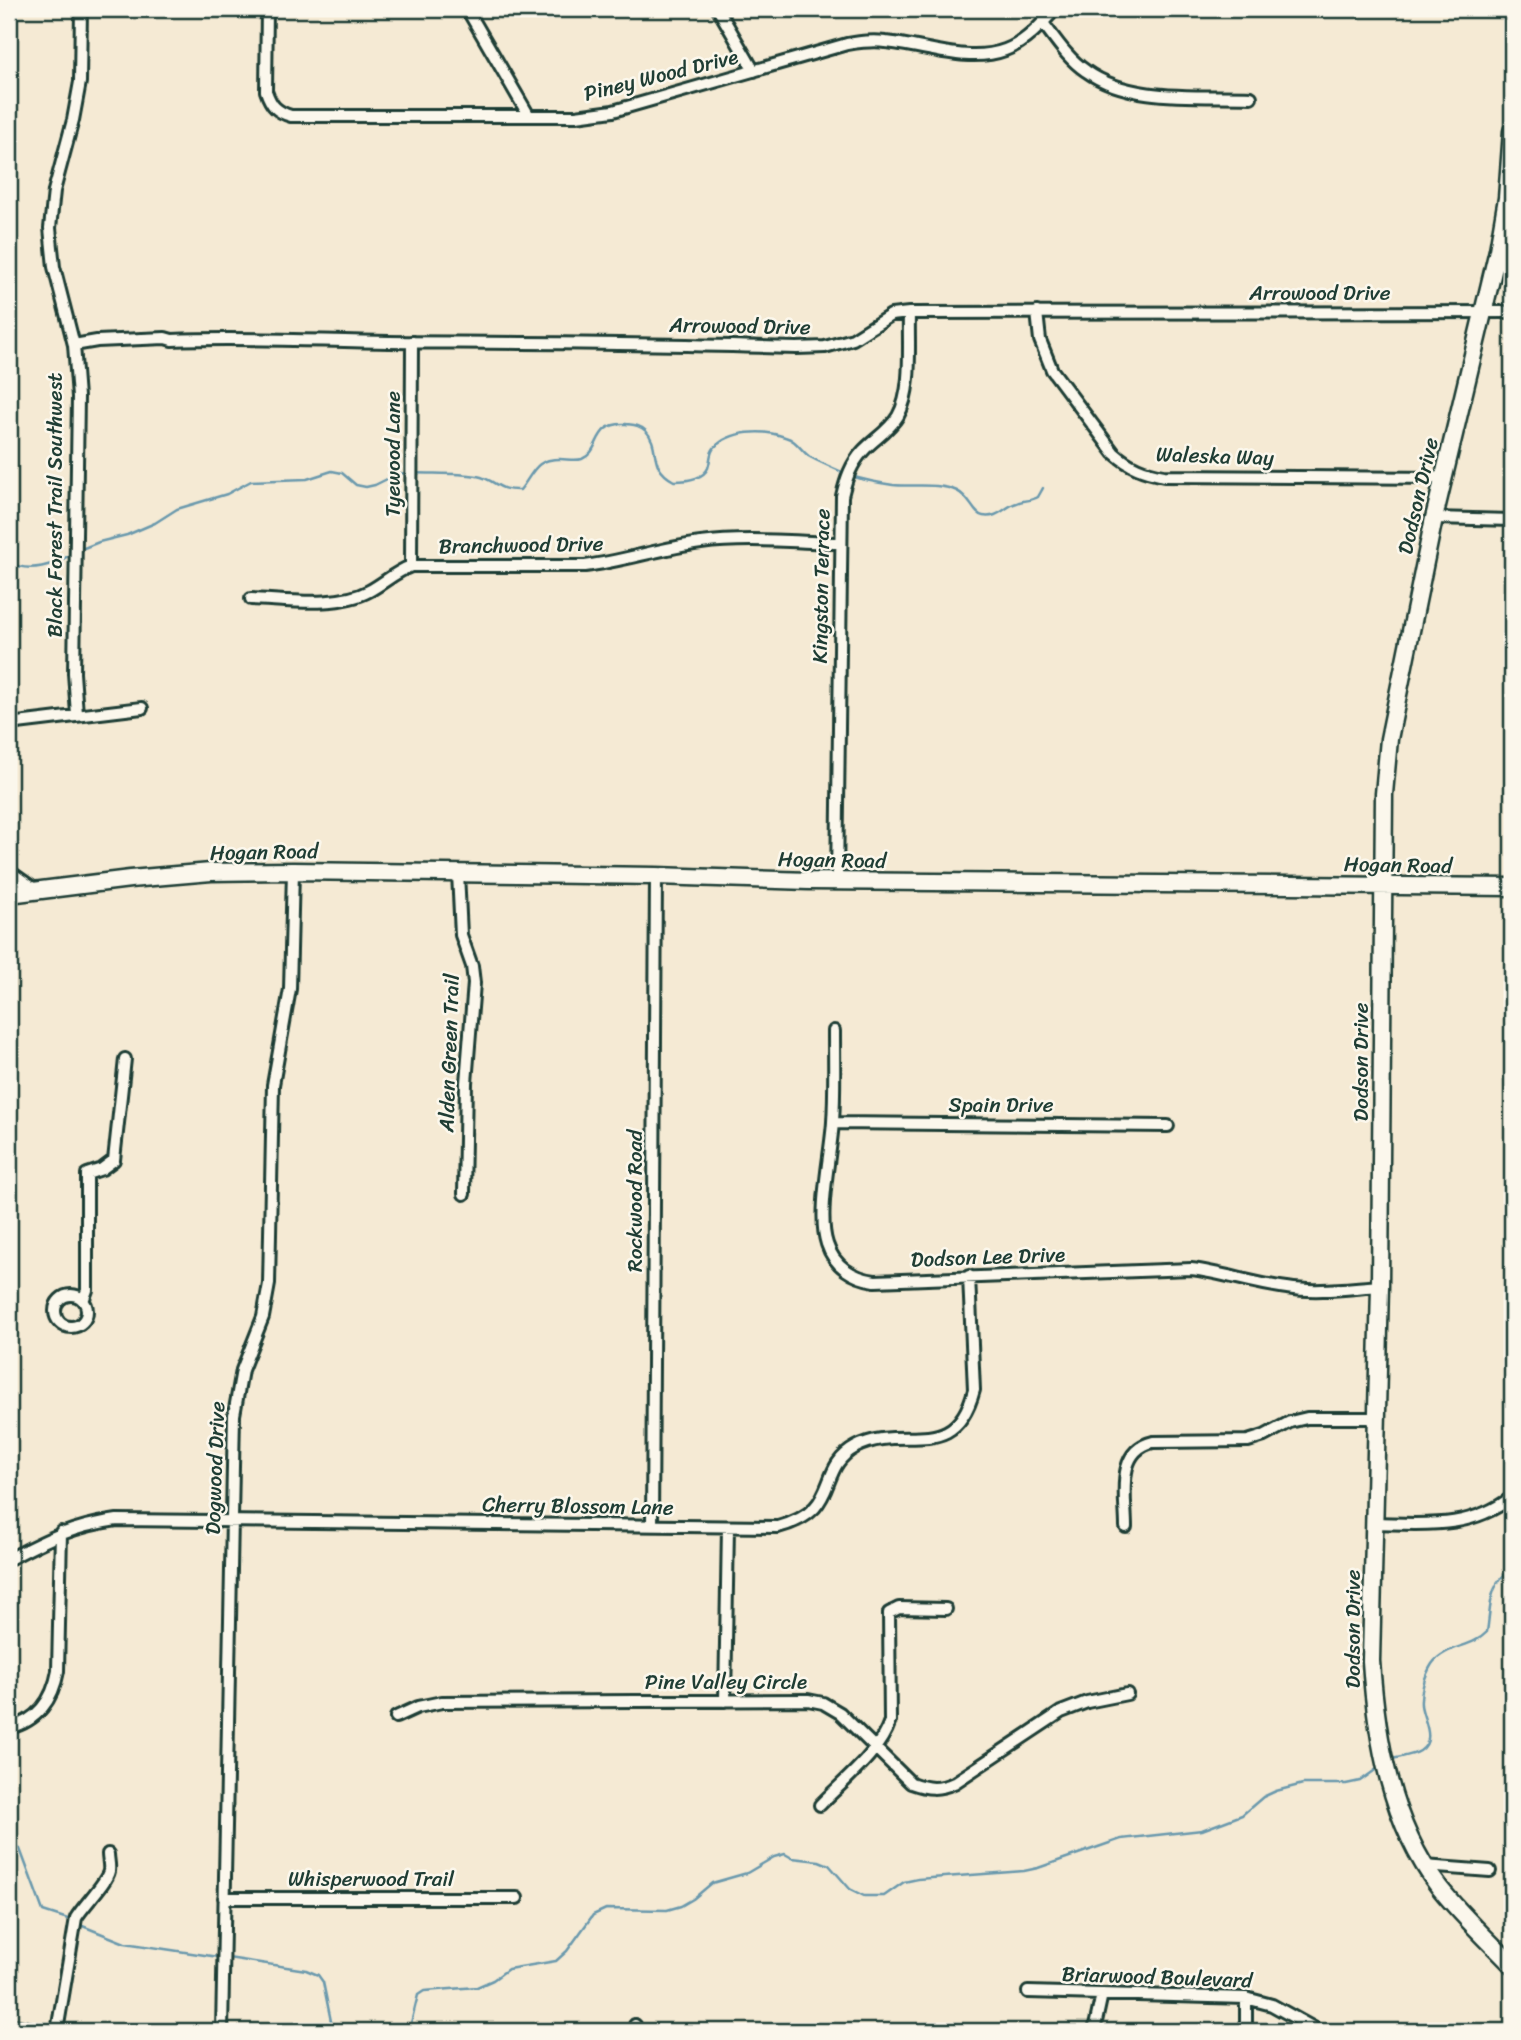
<svg xmlns="http://www.w3.org/2000/svg" width="1521" height="2040" font-family="Sriracha,sans-serif">
<style>
.lines{fill:none;stroke-linecap:round;stroke-linejoin:round}
.stream{stroke:#6b99ad;stroke-width:2.5}
.street-casing{stroke:#1f3d34;stroke-width:16}
.secondary-casing{stroke:#1f3d34;stroke-width:21}
.street{stroke:#fbf7ec;stroke-width:10}
.secondary{stroke:#fbf7ec;stroke-width:16}
.labels{text-anchor:middle;dominant-baseline:central;stroke-width:5;stroke-linejoin:round;paint-order:stroke}
.street-label{font-size:21px;fill:#1f3d34;stroke:#fbf7ec}
</style>
<rect width="100%" height="100%" fill="#f5ead4"/>
<filter id="ink" filterUnits="userSpaceOnUse"><feTurbulence type="fractalNoise" baseFrequency=".0143" numOctaves="2"/><feDisplacementMap in="SourceGraphic" scale="14" xChannelSelector="R" yChannelSelector="G"/><feConvolveMatrix kernelMatrix="1 2 1 2 8 2 1 2 1" color-interpolation-filters="sRGB"/></filter>
<g filter="url(#ink)">
<g class="lines">
<path class="stream" d="M 413,473 C 434,474 457,473 477,476 C 497,480 496,491 520,490 C 534,473 534,459 560,459 C 566,459 576,461 582,459 C 602,451 592,422 626,424 C 634,425 640,425 646,431 C 661,447 647,467 674,481 C 685,481 703,479 708,468 C 711,460 709,454 714,448 C 730,430 764,429 785,437 C 797,440 801,451 810,457 C 821,463 833,468 844,473
M 851,476 C 864,480 879,483 893,485 C 913,487 938,482 957,491 C 970,497 974,515 983,516 C 998,519 1005,506 1017,503 C 1023,500 1032,501 1038,497 C 1039,495 1042,490 1043,488
M 79,550 L 99,542 L 127,535 L 155,523 L 177,509 L 227,494 L 251,481 L 307,479 L 332,471 L 342,473 L 356,485 L 366,487 L 375,485 L 397,474 L 407,473
M 9,562 C 29,574 55,565 73,553
M 1389,1760 C 1398,1757 1412,1756 1420,1751 C 1437,1740 1423,1720 1421,1705 C 1420,1692 1425,1675 1432,1664 C 1446,1645 1472,1648 1487,1632 C 1491,1608 1488,1583 1512,1569
M 9,1845 L 20,1849 L 43,1911 L 71,1920
M 80,1925 L 125,1943 L 218,1957
M 228,1958 L 306,1970 L 318,1975 L 323,1982 L 333,2031
M 409,2031 L 418,1995 L 424,1991 L 477,1987 L 493,1980 L 508,1969 L 556,1961 L 567,1951 L 593,1915 L 606,1909 L 667,1910 L 681,1906 L 693,1899 L 712,1883 L 747,1873 L 774,1857 L 785,1854 L 792,1858 L 819,1861 L 829,1865 L 850,1889 L 864,1896 L 884,1896 L 904,1882 L 918,1879 L 1024,1871 L 1038,1868 L 1121,1839 L 1202,1830 L 1242,1815 L 1263,1797 L 1276,1791 L 1303,1784 L 1346,1784 L 1360,1781 L 1381,1766"/>
<defs>
<path id="street" d="M 267,9 L 266,91 C 271,106 277,112 291,116 L 576,116 L 613,111 L 847,44 C 860,42 872,40 885,42 C 923,45 968,64 1005,50 C 1025,43 1042,24 1055,9
M 467,9 L 529,116
M 718,9 L 754,71
M 1043,23 C 1056,40 1068,59 1086,71 C 1130,103 1199,95 1251,97
M 1037,312 L 1040,340 L 1052,370 L 1114,453 C 1130,467 1143,472 1164,476 L 1443,478
M 74,345 L 97,341 L 165,338 L 172,340 C 245,337 317,341 389,342 C 525,343 661,343 797,348 L 825,347 L 853,339 L 891,315 L 909,313 L 1512,312
M 1434,518 L 1512,520
M 411,566 L 412,342
M 251,599 C 286,600 338,608 369,591 C 384,583 395,572 411,566 L 585,566 C 624,561 661,548 701,543 C 746,537 795,542 841,543
M 77,714 L 74,673 L 78,397 L 74,345 L 54,267 L 50,228 L 54,191 L 73,120 L 80,82 L 81,9
M 9,724 L 142,708
M 9,871 L 36,890
M 458,873 L 461,935 L 472,966 L 474,983 L 466,1083 L 464,1194
M 837,882 L 842,496 C 846,479 851,464 863,451 C 874,439 889,431 898,416 C 913,390 908,343 909,313
M 834,1031 C 834,1061 835,1091 833,1122 C 831,1154 817,1215 827,1244 C 834,1266 853,1278 875,1281 L 1191,1269 C 1224,1273 1254,1284 1287,1288 C 1317,1293 1349,1288 1380,1286
M 833,1123 L 1168,1126
M55 1311a16 16 0 1 1 32 0a16 16 0 1 1-32 0Z
M 83,1301 L 87,1290 L 87,1174 L 102,1169 L 114,1160 L 125,1059
M 1374,1523 C 1425,1524 1469,1530 1512,1497
M 652,1526 L 656,876
M 1126,1527 C 1126,1497 1115,1451 1153,1442 L 1248,1441 L 1264,1436 L 1290,1422 L 1307,1418 L 1376,1418
M 9,1559 C 47,1539 73,1526 117,1520 L 778,1527 C 843,1510 815,1469 856,1447 C 903,1422 954,1465 974,1390 L 969,1276
M 725,1701 L 728,1527
M 396,1717 L 418,1707 L 442,1702 L 808,1700 L 823,1703 L 840,1713 L 911,1783 C 928,1789 938,1790 954,1783 L 1061,1712 L 1087,1702 L 1127,1694
M 9,1728 C 38,1721 53,1699 58,1671 L 61,1532
M 820,1805 C 844,1780 879,1754 890,1721 L 889,1613 L 899,1608 L 946,1609
M 1424,1866 L 1490,1871
M 224,1898 L 517,1898
M 1028,1992 L 1246,1998 L 1272,2005 L 1319,2031
M 9,2024 L 42,2031
M 635,2025 L 636,2031
M 57,2031 L 76,1918 C 83,1906 107,1882 109,1871 C 110,1866 108,1859 108,1854
M 222,2031 L 234,1415 L 242,1370 L 263,1317 L 269,1284 L 273,1085 L 290,989 L 293,871
M 1094,2031 L 1102,1994
M 1246,2031 L 1246,1998"/>
<path id="secondary" d="M 1512,131 L 1507,198 L 1498,250 L 1434,518 L 1389,739 L 1384,794 L 1380,1286 L 1371,1661 C 1376,1738 1391,1824 1439,1887 C 1461,1915 1488,1940 1512,1965
M 9,894 L 130,879 L 211,872 L 293,871 L 656,876 L 809,881 L 1512,887"/>
</defs>
<use href="#street" class="street-casing"/>
<use href="#secondary" class="secondary-casing"/>
<use href="#street" class="street"/>
<use href="#secondary" class="secondary"/>
</g>
</g>
<g class="labels">
<g class="street-label">
<text transform="translate(661 75) rotate(-14)">Piney Wood Drive</text>
<text x="1320" y="293">Arrowood Drive</text>
<text transform="translate(740 326) rotate(1)">Arrowood Drive</text>
<text transform="translate(393 454) rotate(-90)">Tyewood Lane</text>
<text transform="translate(1215 456) rotate(2)">Waleska Way</text>
<text transform="translate(1418 496) rotate(-77)">Dodson Drive</text>
<text transform="translate(55 505) rotate(-90)">Black Forest Trail Southwest</text>
<text transform="translate(521 545) rotate(-1)">Branchwood Drive</text>
<text transform="translate(821 586) rotate(-89)">Kingston Terrace</text>
<text transform="translate(264 852) rotate(-1)">Hogan Road</text>
<text transform="translate(832 860) rotate(1)">Hogan Road</text>
<text transform="translate(1398 865) rotate(1)">Hogan Road</text>
<text transform="translate(449 1053) rotate(-88)">Alden Green Trail</text>
<text transform="translate(1361 1062) rotate(-90)">Dodson Drive</text>
<text x="1001" y="1105">Spain Drive</text>
<text transform="translate(635 1201) rotate(-90)">Rockwood Road</text>
<text transform="translate(988 1257) rotate(-2)">Dodson Lee Drive</text>
<text transform="translate(215 1468) rotate(-88)">Dogwood Drive</text>
<text transform="translate(578 1506) rotate(1)">Cherry Blossom Lane</text>
<text transform="translate(1353 1629) rotate(-90)">Dodson Drive</text>
<text x="726" y="1682">Pine Valley Circle</text>
<text x="371" y="1879">Whisperwood Trail</text>
<text transform="translate(1157 1977) rotate(2)">Briarwood Boulevard</text>
</g>
</g>
<rect width="1521" height="2040" fill="none" stroke="#fbf7ec" stroke-width="35"/>
<rect x="18" y="18" width="1486" height="2005" fill="none" stroke="#1f3d34" stroke-width="2.5" filter="url(#ink)"/>
</svg>
